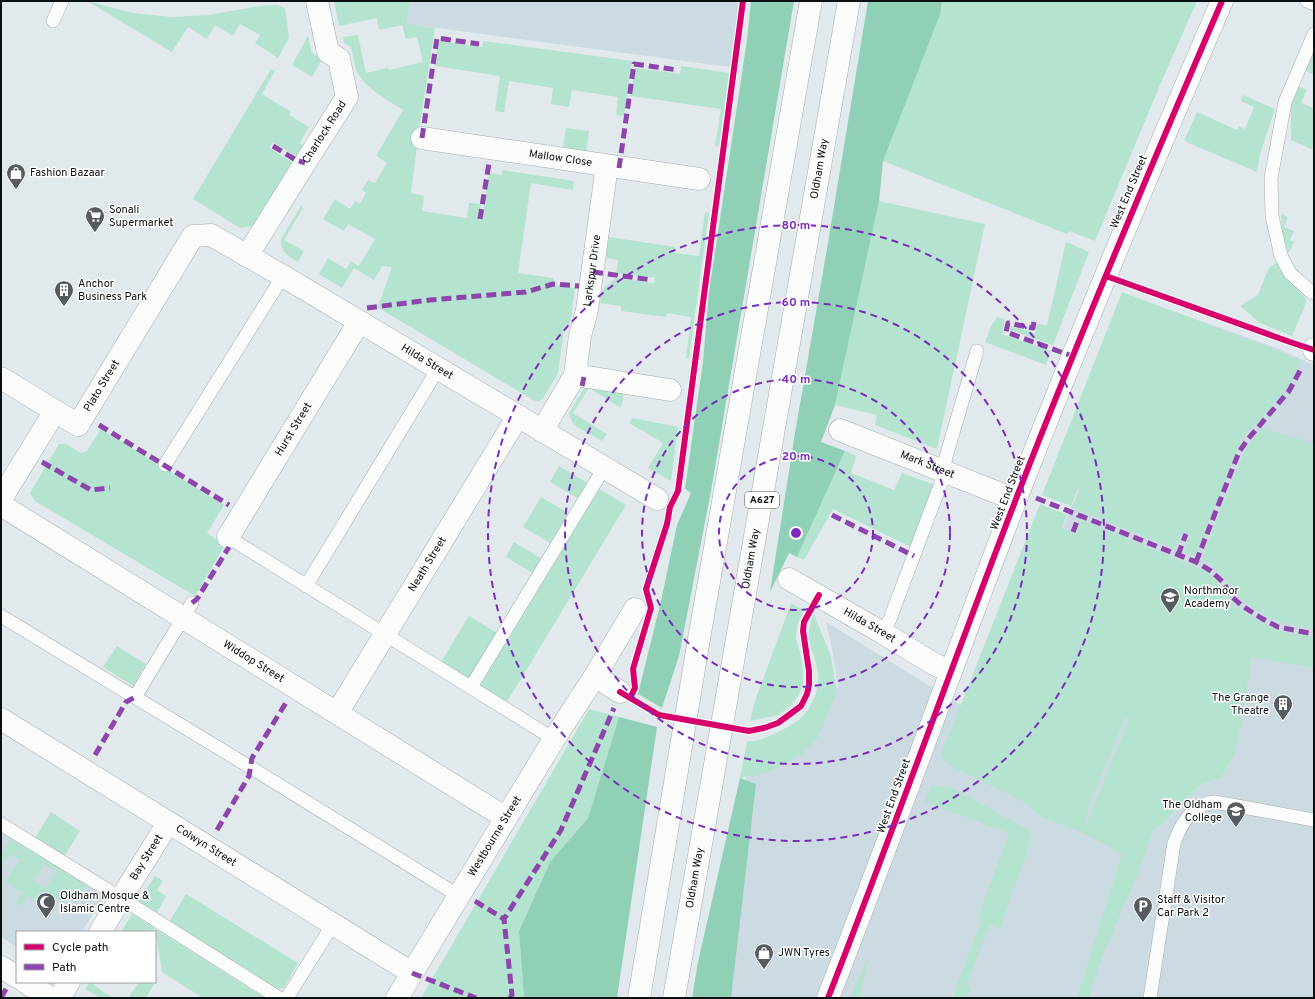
<svg xmlns="http://www.w3.org/2000/svg" width="1315" height="999" font-family="Overpass,sans-serif">
<style>
.built{fill:#ccdbe1;fill-rule:evenodd}
.green{fill:#b4e4cf;fill-rule:evenodd}
.forest{fill:#90d0b7}
.lines{fill:none;stroke-linecap:round;stroke-linejoin:round}
.lane-casing{stroke:#a6acae;stroke-width:14}
.street-casing{stroke:#a6acae;stroke-width:23}
.primary-casing{stroke:#a6acae;stroke-width:23}
.highway-casing{stroke:#a6acae;stroke-width:23}
.lane{stroke:#fafcfc;stroke-width:13}
.street{stroke:#fafcfc;stroke-width:22}
.primary{stroke:#fafcfc;stroke-width:22}
.highway{stroke:#fafcfc;stroke-width:22}
.quiet{stroke:#8e44ad;stroke-width:5;stroke-dasharray:10 5;stroke-linecap:butt}
.cycleway-casing{stroke:#fff;stroke-width:8}
.cycleway{stroke:#d6006c;stroke-width:6}
.ring{fill:none;stroke:#7b2cbf;stroke-width:2;stroke-dasharray:7 5}
.labels{text-anchor:middle;dominant-baseline:central;stroke-width:3;stroke-linejoin:round;paint-order:stroke}
.shield{fill:#fff;stroke:#545758;stroke-width:1}
.shield-label{font-size:10px;font-weight:bold;fill:#0a0f11}
.street-label{font-size:11px;fill:#0a0f11;stroke:#fff}
.poi-label{font-size:11px;fill:#0a0f11;stroke:#fff;text-anchor:start}
.centre{fill:#7b2cbf;stroke:#fff;stroke-width:2}
.ring-label{font-size:12px;text-anchor:middle;font-weight:bold;fill:#7b2cbf;stroke:#fff;stroke-width:3;stroke-linejoin:round;paint-order:stroke}
</style>
<rect width="100%" height="100%" fill="#e1e9ec"/>
<path class="built" d="M 410,1 L 740,1 L 730,67 L 415,25 L 407,24 Z
M 1170,310 L 1279,349 L 1314,365 L 1314,998 L 723,998 L 747,764 L 829,711 L 838,687 L 832,649 L 826,622 L 959,704 L 984,716 L 1079,489 ZM 1235,753 L 1221,778 L 1200,785 L 1161,825 L 1122,854 Z
M 1,828 L 106,892 L 82,932 L 17,932 L 17,947 L 1,937 Z"/>
<path class="green" d="M 87,1 L 133,13 L 171,17 L 208,15 L 260,6 L 277,5 L 285,8 L 289,38 L 278,58 L 255,43 L 260,35 L 240,24 L 233,36 L 215,25 L 207,39 L 188,27 L 172,52 Z
M 334,1 L 410,1 L 407,24 L 435,28 L 419,130 L 411,193 L 424,196 L 422,211 L 467,218 L 469,203 L 481,204 L 478,219 L 482,220 L 489,173 L 502,175 L 502,170 L 574,181 L 573,190 L 531,183 L 518,273 L 553,278 L 553,285 L 575,288 L 570,323 L 564,329 L 558,373 L 544,397 L 539,402 L 533,400 L 377,307 L 381,299 L 392,267 L 382,266 L 374,280 L 354,268 L 342,288 L 319,274 L 328,258 L 346,269 L 351,261 L 359,266 L 375,239 L 348,224 L 344,231 L 323,219 L 335,199 L 350,209 L 355,201 L 360,204 L 366,193 L 362,190 L 368,180 L 375,183 L 387,163 L 376,156 L 403,110 C 388,100 366,89 357,72 C 354,65 353,55 351,47 L 344,43 L 343,37 L 358,35 L 366,73 L 388,68 L 389,70 L 423,62 L 417,37 L 406,39 L 402,25 L 379,30 L 377,18 L 339,26 Z
M 942,1 L 1197,1 L 1160,85 L 1095,241 L 1069,231 L 1067,234 L 883,161 L 940,15 Z
M 308,36 L 312,53 L 322,59 L 312,77 L 292,65 Z
M 438,41 L 482,47 L 483,41 L 632,61 L 624,116 L 616,115 L 618,97 L 572,90 L 569,107 L 551,104 L 553,88 L 509,81 L 504,112 L 495,111 L 500,76 L 435,66 Z
M 1314,49 L 1314,75 L 1305,70 Z
M 681,66 L 729,73 L 719,147 L 715,146 L 721,109 L 631,96 L 635,68 L 680,74 Z
M 271,69 L 275,71 L 262,94 L 291,112 L 289,115 L 309,127 L 300,143 L 306,147 L 299,158 L 273,142 L 269,148 L 294,163 L 254,226 L 240,228 L 193,199 Z
M 1298,86 L 1307,90 L 1301,103 L 1314,108 L 1314,150 L 1291,140 L 1291,102 Z
M 1243,95 L 1275,109 L 1260,154 L 1257,172 L 1184,141 L 1197,112 L 1237,130 L 1239,126 L 1245,129 L 1254,107 L 1241,101 Z
M 566,128 L 589,131 L 586,157 L 571,155 L 569,149 L 563,147 Z
M 879,201 L 985,224 L 937,449 L 875,425 L 877,415 L 835,405 Z
M 301,206 L 303,208 L 284,240 L 304,251 L 298,262 C 287,255 281,253 281,239 Z
M 705,212 L 709,213 L 689,358 L 686,358 L 691,317 L 667,313 L 666,317 L 621,311 L 621,306 L 600,303 L 602,290 L 615,278 L 654,283 L 655,278 L 616,273 L 618,260 L 605,258 L 609,237 L 675,247 L 675,253 L 699,256 Z
M 1281,214 L 1288,217 L 1284,227 L 1294,231 L 1290,240 L 1294,242 L 1288,254 L 1282,232 Z
M 1066,242 L 1089,252 L 1053,345 L 1010,330 L 1011,326 L 1035,333 L 1037,324 L 1047,325 Z
M 1277,262 L 1307,301 L 1292,336 L 1260,323 L 1240,306 L 1258,295 L 1268,269 Z
M 1122,292 L 1274,349 L 1301,361 L 1288,388 L 1244,436 L 1239,445 L 1196,554 L 1192,555 L 1183,552 L 1189,535 L 1182,532 L 1175,549 L 1073,508 L 1080,489 L 1078,489 L 1071,506 L 1042,495 Z
M 997,317 L 1005,319 L 1002,334 L 1051,351 L 1046,365 L 985,342 L 991,326 Z
M 585,387 L 624,393 L 621,408 L 589,388 L 573,413 L 607,434 L 602,441 L 576,426 L 572,422 L 569,413 Z
M 632,418 L 678,427 L 671,481 L 648,468 L 663,443 L 629,423 Z
M 1263,428 L 1314,444 L 1314,629 L 1283,623 L 1268,617 L 1250,606 L 1236,594 L 1227,582 L 1215,568 L 1202,558 L 1245,451 L 1253,439 Z
M 101,429 L 224,505 L 207,533 L 225,545 L 195,596 L 35,501 L 30,493 L 59,444 L 66,444 L 81,453 L 87,451 Z
M 845,451 L 856,456 L 851,473 L 894,490 L 902,473 L 935,485 L 911,547 L 833,509 L 804,560 L 797,557 Z
M 559,466 L 588,483 L 579,499 L 550,482 Z
M 599,489 L 626,505 L 507,702 L 480,686 Z
M 541,497 L 570,514 L 552,544 L 523,527 Z
M 1040,504 L 1067,515 L 1062,528 L 1076,534 L 1081,520 L 1208,572 L 1219,584 L 1223,594 L 1232,604 L 1249,616 L 1276,630 L 1288,633 L 1314,637 L 1314,668 L 1252,657 L 1236,752 L 1221,778 L 1200,785 L 1161,825 L 1153,831 L 1139,870 L 1099,965 L 1089,998 L 1077,998 L 1122,854 L 1083,833 L 1042,817 L 1024,802 L 949,765 L 941,755 ZM 1125,718 L 1129,719 L 1084,830 L 1089,806 Z
M 514,542 L 542,559 L 534,574 L 506,557 Z
M 791,603 L 803,610 L 797,627 L 796,639 L 800,652 L 803,669 L 803,684 L 798,696 L 790,706 L 779,715 L 750,721 L 755,701 Z
M 814,614 L 831,657 L 837,691 L 819,736 L 802,754 L 769,772 L 740,778 L 747,741 C 750,741 755,741 759,740 C 769,737 797,724 804,715 C 813,705 820,687 818,673 C 814,647 802,641 814,614 Z
M 469,616 L 497,633 L 469,680 L 441,662 Z
M 117,646 L 146,664 L 133,686 L 103,667 Z
M 589,709 L 619,717 L 588,818 L 550,862 L 519,931 L 524,998 L 421,998 Z
M 931,786 L 952,788 L 1029,830 L 1030,837 L 1029,847 L 1000,929 L 990,925 L 966,986 L 971,988 L 967,998 L 952,998 L 982,918 L 978,917 L 1009,833 L 925,802 Z
M 51,812 L 80,831 L 64,857 L 35,838 Z
M 10,839 L 87,884 L 75,903 L 64,897 L 61,900 L 53,896 L 47,907 L 27,895 L 21,906 L 15,903 L 22,892 L 6,882 L 20,860 L 9,854 L 1,867 L 1,855 ZM 42,863 L 56,871 L 46,888 L 34,881 L 42,868 L 40,867 Z
M 155,876 L 163,881 L 157,890 L 166,896 L 156,914 L 138,903 Z
M 186,894 L 298,963 L 284,988 L 276,989 L 169,922 Z
M 132,914 L 265,998 L 203,998 L 162,972 L 155,929 L 144,932 L 121,932 Z
M 868,959 L 860,998 L 851,998 L 864,964 Z
M 90,982 L 94,982 L 93,984 L 112,998 L 101,998 L 85,989 Z
M 139,982 L 151,982 L 154,984 L 146,998 L 128,998 Z"/>
<path class="forest" d="M 751,1 L 794,1 L 711,491 L 679,656 L 662,708 L 638,694 L 661,601 L 677,525 L 691,493 L 685,489 L 703,362 L 709,292 L 747,40 Z
M 868,1 L 942,1 L 940,15 L 883,161 L 879,201 L 835,405 L 821,442 L 845,451 L 797,557 L 789,553 L 770,592 L 795,433 L 828,243 Z
M 619,717 L 657,727 L 617,998 L 524,998 L 519,931 L 550,862 L 588,818 Z
M 740,778 L 756,784 L 731,998 L 692,998 L 698,962 Z"/>
<g class="lines">
<defs>
<path id="lane" d="M 1307,1 L 1314,4
M 53,21 L 62,1
M 1314,34 L 1285,102 L 1271,178 L 1272,216 L 1281,256 L 1290,273 L 1311,292 L 1314,293
M 165,465 L 283,276
M 228,537 L 554,739
M 306,586 L 438,369
M 1,616 L 250,767 L 459,896
M 883,633 L 890,619 L 941,483 L 946,457 L 977,351
M 471,687 L 604,468
M 135,697 L 192,603
M 1,824 L 132,905 L 279,998
M 287,998 L 333,924
M 1150,998 L 1174,843 C 1181,824 1192,804 1215,802 L 1314,820"/>
<g id="street">
<path id="s1" d="M 422,138 L 699,179"/>
<path id="s2" d="M 247,256 L 305,163 L 347,97 L 339,59 L 328,52 L 317,1"/>
<path d="M 1314,349 L 1314,350"/>
<path d="M 575,375 L 670,390"/>
<path id="s3" d="M 1,378 L 78,425 L 193,236 L 211,235 L 283,276 L 657,499"/>
<path id="s4" d="M 840,430 L 1016,500"/>
<path id="s5" d="M 542,431 L 575,375 L 580,336 L 587,310 L 607,166"/>
<path d="M 1,499 L 55,411"/>
<path id="s6" d="M 1,505 L 506,818"/>
<path id="s7" d="M 228,537 L 359,322"/>
<path id="s8" d="M 789,579 L 883,633 L 934,664 L 951,672"/>
<path d="M 595,676 L 620,692"/>
<path id="s9" d="M 337,713 L 518,416"/>
<path id="s10" d="M 1,719 L 412,973"/>
<path id="s11" d="M 100,932 L 168,823"/>
<path d="M 59,998 L 69,982"/>
<path id="s12" d="M 397,998 L 554,739 L 595,676 L 635,609"/>
<path d="M 828,998 C 893,832 952,665 1016,499 C 1081,331 1151,166 1222,1"/>
</g>
<path id="primary" d="M 1,967 L 17,977
M 25,982 L 51,998"/>
<g id="highway">
<path d="M 639,998 L 700,633 L 811,1"/>
<path id="s13" d="M 674,998 L 849,1"/>
</g>
</defs>
<use href="#lane" class="lane-casing"/>
<use href="#street" class="street-casing"/>
<use href="#primary" class="primary-casing"/>
<use href="#highway" class="highway-casing"/>
<use href="#lane" class="lane"/>
<use href="#street" class="street"/>
<use href="#primary" class="primary"/>
<use href="#highway" class="highway"/>
<path class="quiet" d="M 422,138 L 437,38 L 479,44
M 273,146 L 296,160 L 305,163
M 619,168 L 634,64 L 678,70
M 480,219 L 489,163
M 593,272 L 652,280
M 367,308 L 430,300 L 526,292 L 553,284 L 579,286
M 1034,322 L 1033,328 L 1008,323 L 1006,332 L 1072,356
M 582,386 L 584,377
M 99,425 L 229,505
M 42,462 L 91,490 L 110,488
M 1036,498 L 1196,562 L 1211,571 L 1224,583 L 1230,595 L 1241,605 L 1261,618 L 1278,627 L 1314,634
M 832,515 L 914,556
M 1073,532 L 1079,516
M 1178,555 L 1186,534
M 1196,562 L 1239,452 L 1248,439 L 1289,391 L 1302,367
M 192,603 L 197,599 L 229,547
M 95,755 L 126,702 L 135,697
M 217,830 L 249,776 L 252,758 L 287,701
M 475,901 L 504,919
M 412,973 L 476,998
M 1,996 L 2,996 L 6,989
M 510,998 L 512,995 L 504,919 L 561,830 L 614,708"/>
<defs>
<path id="cycleway" d="M 1106,276 L 1290,342 L 1314,350
M 620,692 L 659,715 L 749,731 L 764,728 L 778,723 L 801,706 L 807,694 L 809,685 L 809,671 L 803,631 L 804,622 L 819,595
M 630,698 L 635,688 L 633,669 L 651,608 L 646,589 L 667,524 L 670,507 L 678,491 L 743,1
M 828,998 C 893,832 952,665 1016,499 C 1081,331 1151,166 1222,1"/>
</defs>
<use href="#cycleway" class="cycleway-casing"/>
<use href="#cycleway" class="cycleway"/>
</g>
<g class="ring">
<circle cx="796" cy="533" r="77"/>
<circle cx="796" cy="533" r="154"/>
<circle cx="796" cy="533" r="231"/>
<circle cx="796" cy="533" r="308"/>
</g>
<defs>
<symbol id="shop-pin" viewBox="-11 -11 22 30"><path d="M0 17L-7.5 6A9.5 9.5 0 1 1 7.5 6Z" fill="#555b5e" stroke="#fff"/><path d="M-5-2.5h2.3a2.7 3.5 0 0 1 5.4 0H5L5.5 6h-11ZM-1.5-2.5h3a1.5 2.3 0 0 0-3 0Z" fill="#fff"/></symbol>
<symbol id="supermarket-pin" viewBox="-11 -11 22 30"><path d="M0 17L-7.5 6A9.5 9.5 0 1 1 7.5 6Z" fill="#555b5e" stroke="#fff"/><path d="M-6-5.5h2.5l.6 2H6L4.5 2H-2.5L-4.4-4H-6ZM-1.5 3.2a1.3 1.3 0 1 0 .1 0ZM3 3.2a1.3 1.3 0 1 0 .1 0Z" fill="#fff"/></symbol>
<symbol id="building-pin" viewBox="-11 -11 22 30"><path d="M0 17L-7.5 6A9.5 9.5 0 1 1 7.5 6Z" fill="#555b5e" stroke="#fff"/><path d="M-4-6H4V6H1V3H-1V6H-4ZM-2.5-4.3h1.7v1.8h-1.7ZM.8-4.3h1.7v1.8H.8ZM-2.5-1h1.7V.8h-1.7ZM.8-1h1.7V.8H.8Z" fill="#fff"/></symbol>
<symbol id="school-pin" viewBox="-11 -11 22 30"><path d="M0 17L-7.5 6A9.5 9.5 0 1 1 7.5 6Z" fill="#555b5e" stroke="#fff"/><path d="M0-5L7-2L0 1L-7-2ZM-4 1L0 2.5L4 1V4Q0 6-4 4Z" fill="#fff"/></symbol>
<symbol id="university-pin" viewBox="-11 -11 22 30"><path d="M0 17L-7.5 6A9.5 9.5 0 1 1 7.5 6Z" fill="#555b5e" stroke="#fff"/><path d="M0-5L7-2L0 1L-7-2ZM-4 1L0 2.5L4 1V4Q0 6-4 4Z" fill="#fff"/></symbol>
<symbol id="mosque-pin" viewBox="-11 -11 22 30"><path d="M0 17L-7.5 6A9.5 9.5 0 1 1 7.5 6Z" fill="#555b5e" stroke="#fff"/><path d="M3.5-4.9A6 6 0 1 0 3.5 4.9A5 5 0 1 1 3.5-4.9Z" fill="#fff"/></symbol>
<symbol id="parking-pin" viewBox="-11 -11 22 30"><path d="M0 17L-7.5 6A9.5 9.5 0 1 1 7.5 6Z" fill="#555b5e" stroke="#fff"/><path d="M-3.5-5.5H1a3.5 3.5 0 0 1 0 7H-1V5.5H-3.5ZM-1-3.4V-.6H.8a1.4 1.4 0 0 0 0-2.8Z" fill="#fff"/></symbol>
</defs>
<g fill-rule="evenodd">
<use href="#shop-pin" x="5" y="162" width="22" height="30"/>
<use href="#supermarket-pin" x="84" y="205" width="22" height="30"/>
<use href="#building-pin" x="53" y="279" width="22" height="30"/>
<use href="#school-pin" x="1159" y="586" width="22" height="30"/>
<use href="#building-pin" x="1272" y="693" width="22" height="30"/>
<use href="#university-pin" x="1225" y="800" width="22" height="30"/>
<use href="#mosque-pin" x="35" y="891" width="22" height="30"/>
<use href="#parking-pin" x="1132" y="895" width="22" height="30"/>
<use href="#shop-pin" x="753" y="942" width="22" height="30"/>
</g>
<g class="labels">
<rect class="shield" x="745" y="492" width="34" height="16" rx="3"/>
<g class="shield-label">
<text x="762" y="500">A627</text>
</g>
<g class="street-label">
<text stroke="none"><textPath href="#s2" startOffset="146">Charlock Road</textPath></text>
<text stroke="none"><textPath href="#s1" startOffset="140">Mallow Close</textPath></text>
<text stroke="none"><textPath href="#s13" startOffset="842">Oldham Way</textPath></text>
<text transform="translate(1129 192) rotate(-67)">West End Street</text>
<text stroke="none"><textPath href="#s5" startOffset="171">Larkspur Drive</textPath></text>
<text stroke="none"><textPath href="#s3" startOffset="580">Hilda Street</textPath></text>
<text stroke="none"><textPath href="#s3" startOffset="136">Plato Street</textPath></text>
<text stroke="none"><textPath href="#s7" startOffset="126">Hurst Street</textPath></text>
<text stroke="none"><textPath href="#s4" startOffset="94">Mark Street</textPath></text>
<text transform="translate(1008 493) rotate(-69)">West End Street</text>
<text stroke="none"><textPath href="#s13" startOffset="446">Oldham Way</textPath></text>
<text stroke="none"><textPath href="#s9" startOffset="174">Neath Street</textPath></text>
<text stroke="none"><textPath href="#s8" startOffset="93">Hilda Street</textPath></text>
<text stroke="none"><textPath href="#s6" startOffset="297">Widdop Street</textPath></text>
<text transform="translate(894 796) rotate(-70)">West End Street</text>
<text stroke="none"><textPath href="#s12" startOffset="189">Westbourne Street</textPath></text>
<text stroke="none"><textPath href="#s10" startOffset="241">Colwyn Street</textPath></text>
<text stroke="none"><textPath href="#s11" startOffset="88">Bay Street</textPath></text>
<text stroke="none"><textPath href="#s13" startOffset="122">Oldham Way</textPath></text>
</g>
<g class="poi-label">
<text x="30" y="173">Fashion Bazaar</text>
<text x="109" y="210">Sonali<tspan x="109" dy="13">Supermarket</tspan></text>
<text x="78" y="284">Anchor<tspan x="78" dy="13">Business Park</tspan></text>
<text x="1184" y="591">Northmoor<tspan x="1184" dy="13">Academy</tspan></text>
<text x="1269" y="698" text-anchor="end">The Grange<tspan x="1269" dy="13">Theatre</tspan></text>
<text x="1222" y="805" text-anchor="end">The Oldham<tspan x="1222" dy="13">College</tspan></text>
<text x="60" y="896">Oldham Mosque &amp;<tspan x="60" dy="13">Islamic Centre</tspan></text>
<text x="1157" y="900">Staff &amp; Visitor<tspan x="1157" dy="13">Car Park 2</tspan></text>
<text x="778" y="953">JWN Tyres</text>
</g>
</g>
<circle cx="796" cy="533" r="6" class="centre"/>
<g class="ring-label">
<text x="796" y="229">80 m</text>
<text x="796" y="306">60 m</text>
<text x="796" y="383">40 m</text>
<text x="796" y="460">20 m</text>
</g>
<rect width="1315" height="999" fill="none" stroke="#0a0f11" stroke-width="4"/>
<rect x="16" y="931" width="140" height="52" fill="#ffffff" stroke="#9d9fa0"/>
<rect x="24" y="944" width="20" height="6" fill="#d6006c" stroke="#9d9fa0"/>
<text x="52" y="951" font-size="12" fill="#0a0f11">Cycle path</text>
<rect x="24" y="964" width="20" height="6" fill="#8e44ad" stroke="#9d9fa0"/>
<text x="52" y="971" font-size="12" fill="#0a0f11">Path</text>
</svg>
